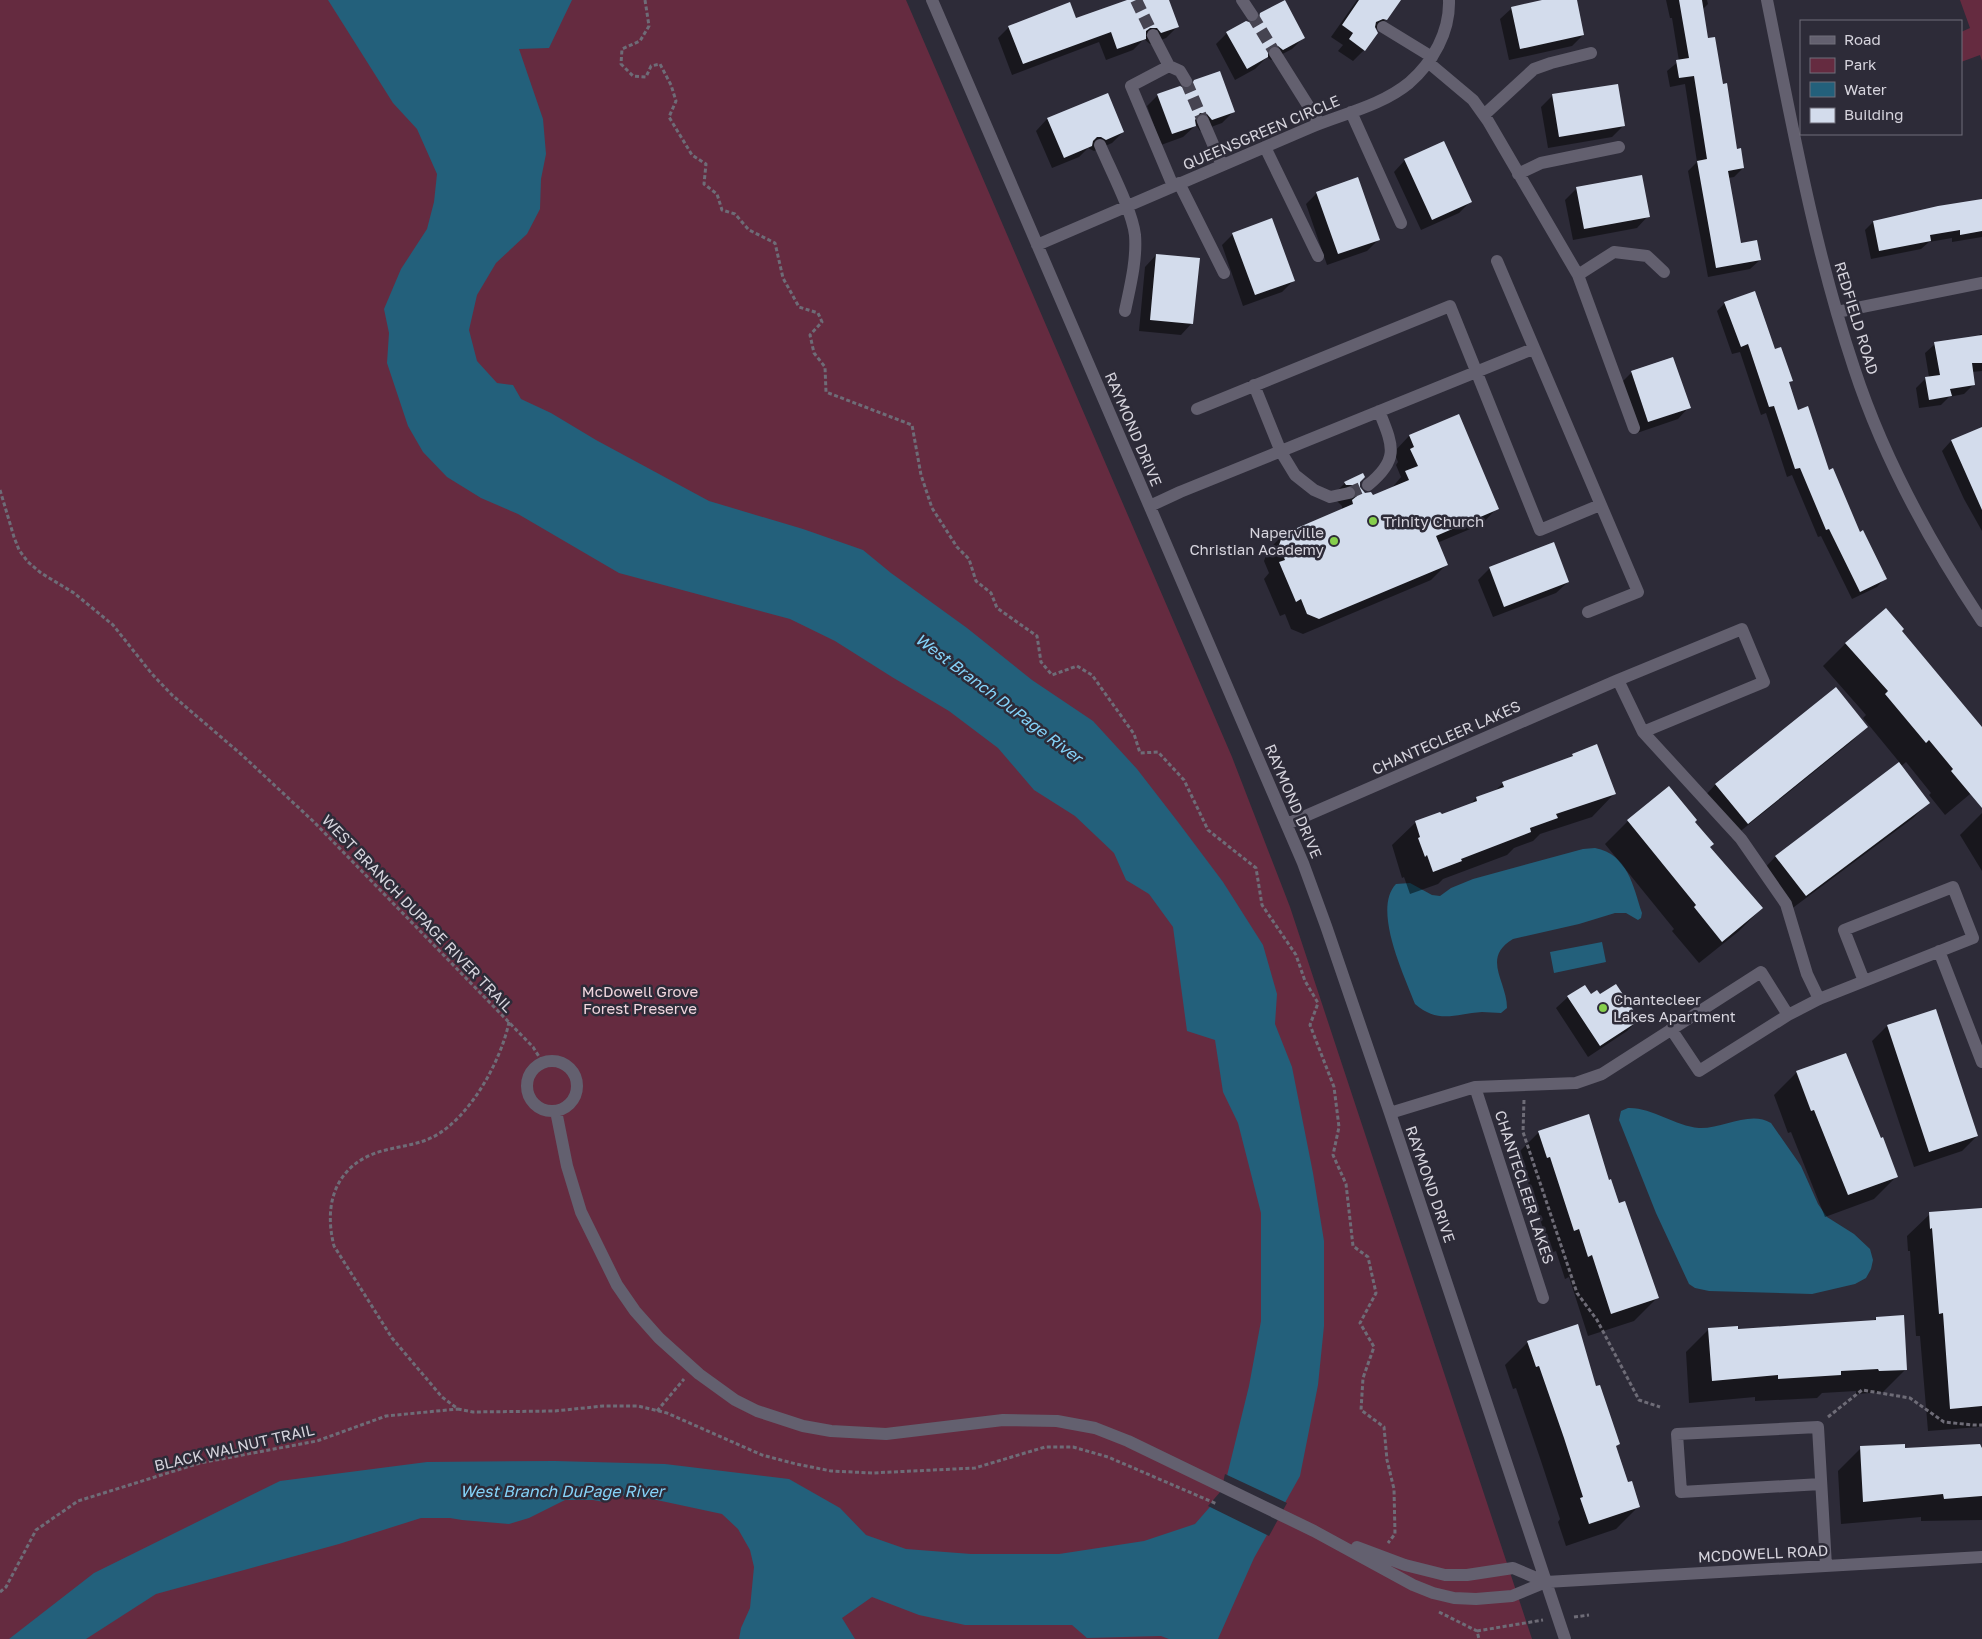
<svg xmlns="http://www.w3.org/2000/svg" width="1982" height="1639" font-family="'Golos Text',sans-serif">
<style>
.green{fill:#652b40}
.water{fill:#23607b}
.pier{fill:#2d2b38}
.shadow{fill:#0007}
.building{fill:#d3dcec}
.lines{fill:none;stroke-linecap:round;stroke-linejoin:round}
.minor-tunnel{stroke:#464451;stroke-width:12;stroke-dasharray:12 6;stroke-linecap:butt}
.path{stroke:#6e6c77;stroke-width:3;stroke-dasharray:4 2.5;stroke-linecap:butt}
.minor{stroke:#63606f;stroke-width:12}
.poi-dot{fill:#86cf4c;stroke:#2d2b38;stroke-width:2}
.labels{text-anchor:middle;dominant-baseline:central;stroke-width:5;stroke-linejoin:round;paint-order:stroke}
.street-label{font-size:15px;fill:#d6d4dd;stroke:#2d2b38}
.poi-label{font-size:15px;fill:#d6d4dd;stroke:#2d2b38;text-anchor:start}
.park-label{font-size:15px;fill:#f1d6de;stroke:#2d2b38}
.water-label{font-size:16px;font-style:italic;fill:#85d3f9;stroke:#2d2b38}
</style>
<rect width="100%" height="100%" fill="#2d2b38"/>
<path class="green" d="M 0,0 L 906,0 L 1232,757 L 1290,907 L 1532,1639 L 0,1639 Z
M 1960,0 L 1982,0 L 1982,61 L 1980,55 L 1961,62 L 1961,32 L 1970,28 Z"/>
<path class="water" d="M 328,0 L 572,0 L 549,48 L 519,49 L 543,119 L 546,154 L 541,179 L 540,209 L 527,234 L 496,263 L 477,295 L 469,330 L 477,361 L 497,383 L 513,385 L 521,399 L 551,413 L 596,440 L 709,501 L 803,529 L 863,550 L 891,573 L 967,628 L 1032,680 L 1093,721 L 1137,769 L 1178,822 L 1223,882 L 1263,945 L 1277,994 L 1275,1024 L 1292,1067 L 1313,1173 L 1324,1241 L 1324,1326 L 1318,1385 L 1300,1476 L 1254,1558 L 1218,1639 L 1169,1639 L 1161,1636 L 1087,1638 L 1072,1625 L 965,1625 L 919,1615 L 872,1597 L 842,1618 L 855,1639 L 739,1639 L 741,1628 L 750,1608 L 754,1567 L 750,1550 L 738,1529 L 722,1514 L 638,1496 L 611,1495 L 604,1502 L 593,1500 L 565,1500 L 529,1518 L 509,1524 L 462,1520 L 450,1518 L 421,1518 L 339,1544 L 156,1594 L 86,1639 L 9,1639 L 94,1573 L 280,1481 L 427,1462 L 555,1461 L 665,1464 L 789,1479 L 840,1508 L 866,1535 L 906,1549 L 971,1554 L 1059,1554 L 1144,1541 L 1195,1524 L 1223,1492 L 1249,1386 L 1261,1321 L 1261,1213 L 1238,1123 L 1223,1092 L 1215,1040 L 1187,1031 L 1173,927 L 1149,894 L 1126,880 L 1114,853 L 1075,816 L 1034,790 L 998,748 L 949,711 L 892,677 L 835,641 L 790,619 L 619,573 L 518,514 L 481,498 L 447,477 L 423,452 L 408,426 L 387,363 L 389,333 L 384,309 L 401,269 L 427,229 L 434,202 L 437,174 L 417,129 L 393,103 Z
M 1595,848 C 1628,854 1633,886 1642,913 L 1641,918 L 1638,920 L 1626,913 L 1615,913 L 1579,924 L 1513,939 C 1481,958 1507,981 1507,1008 L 1501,1013 C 1495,1013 1488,1012 1482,1012 C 1455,1014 1438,1024 1415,1004 C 1404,975 1372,909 1396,884 L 1410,883 L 1432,895 L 1440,896 L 1451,888 L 1473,879 L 1583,849 Z
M 1602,942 L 1606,962 L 1554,973 L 1550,952 Z
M 1628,1108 C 1651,1107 1675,1126 1699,1128 C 1723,1129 1750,1110 1771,1123 L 1801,1166 L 1818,1204 L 1827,1217 L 1854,1234 L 1870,1249 L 1873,1260 L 1871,1269 L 1866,1278 L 1855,1284 L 1812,1294 L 1709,1291 L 1695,1288 L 1689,1284 L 1656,1213 L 1619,1120 L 1621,1111 Z"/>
<path class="pier" d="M 1225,1474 L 1287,1503 L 1269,1536 L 1208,1506 L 1221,1491 Z"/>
<path class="shadow" d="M 1131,0 L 1168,0 L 1178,26 L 1166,38 L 1150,44 L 1144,39 L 1133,50 L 1106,60 L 1099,42 L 1012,75 L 998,38 L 1009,27 L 1076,20 Z
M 1357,0 L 1397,0 L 1386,19 L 1375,30 L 1364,50 L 1353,61 L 1338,51 L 1343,45 L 1331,37 Z
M 1547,0 L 1575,0 L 1583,35 L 1572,46 L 1509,60 L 1500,19 L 1512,8 Z
M 1666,0 L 1707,0 L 1708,4 L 1702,10 L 1707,40 L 1722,86 L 1736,150 L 1743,168 L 1734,177 L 1728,178 L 1740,244 L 1760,260 L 1750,269 L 1708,277 L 1688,171 L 1697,162 L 1685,84 L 1670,87 L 1667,71 L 1679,61 L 1672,18 L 1670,18 Z
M 1261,14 L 1304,37 L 1292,49 L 1271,60 L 1267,57 L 1255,69 L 1235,80 L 1216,44 L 1227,33 L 1251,24 Z
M 1195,82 L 1233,112 L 1222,123 L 1200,131 L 1196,125 L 1183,137 L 1161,145 L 1147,106 L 1158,95 L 1186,91 Z
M 1107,94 L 1123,132 L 1112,143 L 1094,151 L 1088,148 L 1079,157 L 1052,168 L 1036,131 L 1047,119 Z
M 1553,95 L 1623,126 L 1612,137 L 1548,148 L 1541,107 Z
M 1405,160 L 1470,202 L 1459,213 L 1421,230 L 1394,172 Z
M 1577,188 L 1648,216 L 1637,228 L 1573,240 L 1565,200 Z
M 1317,193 L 1379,239 L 1367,251 L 1327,265 L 1306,204 Z
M 1982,200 L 1982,237 L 1952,242 L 1952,238 L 1929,242 L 1921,249 L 1871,259 L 1865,230 L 1873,222 Z
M 1233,234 L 1294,280 L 1282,292 L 1243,306 L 1222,245 Z
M 1156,255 L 1192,323 L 1181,335 L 1139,331 L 1145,267 Z
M 1725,303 L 1774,350 L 1791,380 L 1788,383 L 1798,411 L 1859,534 L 1885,578 L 1877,587 L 1852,599 L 1821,536 L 1818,537 L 1792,475 L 1787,477 L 1766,413 L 1761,415 L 1740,352 L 1732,354 L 1717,311 Z
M 1980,334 L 1982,334 L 1982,371 L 1972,372 L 1974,384 L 1964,394 L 1949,397 L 1941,405 L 1919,408 L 1916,388 L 1926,378 L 1929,377 L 1925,353 L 1935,344 L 1978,337 Z
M 1632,372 L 1689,407 L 1678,419 L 1637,433 L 1620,384 Z
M 1458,416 L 1497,508 L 1482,524 L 1437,543 L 1447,564 L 1431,580 L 1303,634 L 1291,629 L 1285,614 L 1280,616 L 1264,579 L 1269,573 L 1264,561 L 1268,550 L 1283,535 L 1342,510 L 1342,506 L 1336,500 L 1330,498 L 1345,483 L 1359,482 L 1359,488 L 1365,494 L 1372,497 L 1391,489 L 1401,477 L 1396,465 L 1398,462 L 1394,452 L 1409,436 Z
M 1979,429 L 1982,436 L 1982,531 L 1964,499 L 1942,451 L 1951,441 Z
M 1490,568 L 1568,582 L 1556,593 L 1493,617 L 1478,580 Z
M 1900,631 L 1982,729 L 1982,784 L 1945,815 L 1929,795 L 1931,793 L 1906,762 L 1900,767 L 1928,803 L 1913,818 L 1790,910 L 1761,872 L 1776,856 L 1900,763 L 1863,718 L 1866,715 L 1823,666 L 1846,643 Z
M 1866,727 L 1851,742 L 1732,838 L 1701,800 L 1716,784 Z
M 1573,755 L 1614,794 L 1592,817 L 1540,834 L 1533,841 L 1514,848 L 1507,855 L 1443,879 L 1438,884 L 1410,894 L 1404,877 L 1402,878 L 1392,845 L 1415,823 L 1440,813 L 1441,816 L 1470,805 L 1476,798 L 1495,791 L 1503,783 L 1569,758 Z
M 1982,813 L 1982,871 L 1960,835 Z
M 1628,821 L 1694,822 L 1709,847 L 1762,908 L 1739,931 L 1699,963 L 1672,931 L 1674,929 L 1605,844 Z
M 1591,996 L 1638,1020 L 1627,1031 L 1588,1057 L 1556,1008 L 1568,997 Z
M 1887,1026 L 1977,1136 L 1962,1151 L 1914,1167 L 1872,1041 Z
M 1797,1072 L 1897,1176 L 1874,1199 L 1825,1217 L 1791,1132 L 1788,1133 L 1774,1095 Z
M 1539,1132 L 1608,1182 L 1657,1298 L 1634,1321 L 1588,1336 L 1569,1277 L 1565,1279 L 1556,1251 L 1551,1253 L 1527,1179 L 1524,1180 L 1516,1155 Z
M 1930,1214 L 1982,1230 L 1982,1424 L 1979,1427 L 1928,1431 L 1920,1336 L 1916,1336 L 1910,1251 L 1908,1251 L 1907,1236 Z
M 1876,1318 L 1906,1369 L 1883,1392 L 1856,1394 L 1856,1391 L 1822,1393 L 1817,1398 L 1755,1401 L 1755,1397 L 1689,1403 L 1686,1352 L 1709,1329 L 1737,1330 L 1873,1321 Z
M 1528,1342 L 1595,1388 L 1619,1444 L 1615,1447 L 1627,1483 L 1639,1506 L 1616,1529 L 1566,1546 L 1558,1522 L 1560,1519 L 1541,1461 L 1516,1388 L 1513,1389 L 1505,1365 Z
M 1982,1446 L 1982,1520 L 1921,1521 L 1921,1517 L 1841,1524 L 1838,1471 L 1861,1448 L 1904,1449 Z"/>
<path class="building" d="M 1127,0 L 1169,0 L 1179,27 L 1161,33 L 1157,28 L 1150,28 L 1146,31 L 1146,39 L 1117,49 L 1111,32 L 1023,64 L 1008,26 L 1070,2 L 1076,18 Z
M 1285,0 L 1305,38 L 1283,50 L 1278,46 L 1271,46 L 1268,50 L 1268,57 L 1247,69 L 1226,32 L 1246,21 L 1252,23 L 1256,22 L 1259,18 L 1260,13 Z
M 1359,0 L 1401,0 L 1387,20 L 1383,19 L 1376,22 L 1375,27 L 1378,33 L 1365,51 L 1349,39 L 1353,33 L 1342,25 Z
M 1542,0 L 1577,0 L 1584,35 L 1520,49 L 1511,7 Z
M 1679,0 L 1702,0 L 1708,38 L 1715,37 L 1723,84 L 1727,83 L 1737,149 L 1741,148 L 1744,168 L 1728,171 L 1741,243 L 1757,240 L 1761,260 L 1716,268 L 1697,161 L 1707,159 L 1694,76 L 1679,78 L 1676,60 L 1689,58 Z
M 1220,71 L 1235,112 L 1212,120 L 1207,114 L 1200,113 L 1195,120 L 1196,126 L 1172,134 L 1157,94 L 1180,86 L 1186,89 L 1190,88 L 1194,80 Z
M 1618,84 L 1625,126 L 1559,137 L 1552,94 Z
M 1108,93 L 1124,132 L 1106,140 L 1101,137 L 1097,137 L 1093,141 L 1092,146 L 1064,158 L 1047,118 Z
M 1444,141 L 1472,202 L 1432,220 L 1404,159 Z
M 1642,175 L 1650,217 L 1584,229 L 1576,187 Z
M 1358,177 L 1380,240 L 1338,254 L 1316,192 Z
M 1982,199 L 1982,231 L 1960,235 L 1960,230 L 1930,235 L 1931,241 L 1879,251 L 1873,221 L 1938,206 Z
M 1272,218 L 1295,281 L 1255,295 L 1232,233 Z
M 1156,254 L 1200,258 L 1193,324 L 1150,320 Z
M 1755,291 L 1775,349 L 1781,347 L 1793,381 L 1789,382 L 1798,410 L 1808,406 L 1829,470 L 1833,468 L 1860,532 L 1863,530 L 1887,579 L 1860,592 L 1829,529 L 1826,530 L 1800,468 L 1795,469 L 1774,406 L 1769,407 L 1748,344 L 1741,347 L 1724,302 Z
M 1982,335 L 1982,363 L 1972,363 L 1975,385 L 1950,389 L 1952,396 L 1929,400 L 1925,377 L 1940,375 L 1934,342 Z
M 1673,357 L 1691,408 L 1648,422 L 1631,371 Z
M 1459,414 L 1499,509 L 1436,536 L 1448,565 L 1319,619 L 1307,614 L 1301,599 L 1296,602 L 1279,562 L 1285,560 L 1279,545 L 1283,534 L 1353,504 L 1352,500 L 1357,496 L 1357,491 L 1352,485 L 1346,485 L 1344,482 L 1363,473 L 1365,477 L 1360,482 L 1360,487 L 1365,493 L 1371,492 L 1373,495 L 1409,480 L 1405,471 L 1418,466 L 1410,449 L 1414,447 L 1409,435 Z
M 1982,427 L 1982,510 L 1951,440 Z
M 1554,542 L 1569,582 L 1504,607 L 1489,567 Z
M 1886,608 L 1904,629 L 1902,631 L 1982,727 L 1982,808 L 1951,771 L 1953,769 L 1929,740 L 1926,743 L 1885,694 L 1888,691 L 1845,643 Z
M 1836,687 L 1868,727 L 1748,824 L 1715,784 Z
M 1597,744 L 1616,794 L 1556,814 L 1558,818 L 1530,828 L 1531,832 L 1461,859 L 1462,861 L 1433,872 L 1427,855 L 1425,857 L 1418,838 L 1420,837 L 1415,821 L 1440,812 L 1442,814 L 1477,801 L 1476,797 L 1504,787 L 1502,782 L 1573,756 L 1572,754 Z
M 1899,762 L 1930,803 L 1806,896 L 1775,856 Z
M 1669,786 L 1697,820 L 1695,822 L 1714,844 L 1710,847 L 1763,908 L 1722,942 L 1694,907 L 1696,905 L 1627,820 Z
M 1616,984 L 1640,1020 L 1600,1046 L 1567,996 L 1585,985 L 1591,994 L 1597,990 L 1600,994 Z
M 1936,1009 L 1978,1136 L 1929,1152 L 1887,1025 Z
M 1846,1053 L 1881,1138 L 1883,1137 L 1898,1177 L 1848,1195 L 1814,1110 L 1811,1111 L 1796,1071 Z
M 1589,1114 L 1609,1180 L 1611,1179 L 1619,1203 L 1625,1201 L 1659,1298 L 1611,1314 L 1592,1255 L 1588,1257 L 1579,1229 L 1574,1231 L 1550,1157 L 1547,1158 L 1538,1131 Z
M 1982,1208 L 1982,1406 L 1950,1409 L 1943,1313 L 1939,1314 L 1932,1228 L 1930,1229 L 1929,1212 Z
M 1904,1315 L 1907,1370 L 1879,1371 L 1878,1369 L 1841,1371 L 1841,1375 L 1778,1379 L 1778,1375 L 1712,1381 L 1708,1328 L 1738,1326 L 1738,1329 L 1799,1325 L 1876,1320 L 1876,1317 Z
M 1578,1324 L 1596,1386 L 1600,1385 L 1620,1444 L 1616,1446 L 1628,1482 L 1632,1481 L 1640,1507 L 1589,1524 L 1580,1498 L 1583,1497 L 1564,1438 L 1539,1366 L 1536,1367 L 1527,1341 Z
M 1905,1444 L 1905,1448 L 1980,1444 L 1982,1448 L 1982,1496 L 1944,1499 L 1943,1494 L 1863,1502 L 1860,1446 Z"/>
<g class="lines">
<path class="minor-tunnel" d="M 1136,0 L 1153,35
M 1252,15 L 1275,53
M 1186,81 L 1203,121
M 1349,493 L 1368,485"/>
<path class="path" d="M 645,0 L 649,26 L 640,41 L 622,49 L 621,64 L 633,76 L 646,77 L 651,66 L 660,64 L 671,85 L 676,101 L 669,117 L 692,155 L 706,164 L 704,184 L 717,194 L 722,210 L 735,214 L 749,230 L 775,243 L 783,278 L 799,307 L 818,313 L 822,322 L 810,335 L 814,353 L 825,367 L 826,392 L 912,425 L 921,475 L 932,508 L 957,547 L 969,559 L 976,581 L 991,593 L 997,608 L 1037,636 L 1041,662 L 1052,675 L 1077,666 L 1092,675 L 1134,734 L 1140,753 L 1158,752 L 1184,780 L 1208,830 L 1256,868 L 1262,905 L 1296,955 L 1305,981 L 1318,1003 L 1310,1025 L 1334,1087 L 1339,1127 L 1333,1155 L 1346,1184 L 1353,1246 L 1368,1257 L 1376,1293 L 1360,1323 L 1374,1347 L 1363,1378 L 1361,1410 L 1384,1427 L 1387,1460 L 1394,1489 L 1395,1534 L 1388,1543
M 0,490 L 14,537 L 19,550 L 28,562 L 41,573 L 74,593 L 113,625 L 152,674 L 172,695 L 242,755 L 313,821 L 533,1047 L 543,1063
M 509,1022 C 501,1061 470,1118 433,1137 C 417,1145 400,1146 382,1151 C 336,1164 323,1203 334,1246 L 392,1338 L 442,1397 L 458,1409 L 473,1412 L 555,1411 L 603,1406 L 638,1406 L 667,1413 L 762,1455 L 796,1464 L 831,1471 L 872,1473 L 975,1468 L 1045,1447 L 1073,1447 L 1108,1457 L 1217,1504
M 1524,1100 L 1523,1132 L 1577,1293 L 1597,1320 L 1639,1400 L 1660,1407
M 657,1411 L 684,1379
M 1828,1417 L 1862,1390 L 1910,1398 L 1944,1422 L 1973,1425 L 1982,1425
M 0,1592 L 6,1587 L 36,1530 L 78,1501 L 200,1463 L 317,1441 L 386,1416 L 458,1409
M 1439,1612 L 1477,1631 L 1479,1639
M 1574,1617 L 1589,1615
M 1477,1631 L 1543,1620"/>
<path class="minor" d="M 932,0 L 1303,863 L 1326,926 L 1390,1113 L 1565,1639
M 1242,0 L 1252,15
M 1767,0 C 1792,124 1814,248 1854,368 C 1883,457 1930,543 1982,621
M 1383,27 L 1432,57
M 1153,35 L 1169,66 L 1131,86 L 1173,186
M 1275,53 L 1319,123
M 1429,63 L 1473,100 L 1488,121 L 1578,275 L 1634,428
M 1169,66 L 1180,71 L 1186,81
M 1351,112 L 1401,223
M 1484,115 L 1534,69 L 1551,63 L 1591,53
M 1203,121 L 1222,165
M 1100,145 C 1110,169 1132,210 1135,235 C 1137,260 1130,287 1125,311
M 1265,147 L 1318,256
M 1518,174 L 1541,163 L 1619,147
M 1179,183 L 1224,273
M 1037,245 C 1128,206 1218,167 1309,128 C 1342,114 1381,106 1409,83 C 1433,62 1450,32 1449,0
M 1497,261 L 1638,592 L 1588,612
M 1578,275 L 1614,252 L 1647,256 L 1664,272
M 1837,312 L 1982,283
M 1254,385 L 1281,452 L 1295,475 L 1314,490 L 1330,497 L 1349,493
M 1197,409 L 1450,306 L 1540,530 L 1600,505
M 1368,485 C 1400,459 1393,446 1379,411
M 1150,506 L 1180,492 L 1533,349
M 1618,680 L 1742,629 L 1764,682 L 1643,732
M 1287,824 L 1618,680 L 1643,732 L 1741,839 L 1786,904 L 1807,974 L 1819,999
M 1939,951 L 1982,1062
M 1671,1029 L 1699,1071 L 1788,1015 L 1819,999 L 1973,938 L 1953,887 L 1844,930 L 1864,981
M527 1086a25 25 0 1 1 50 0a25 25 0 1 1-50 0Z
M 1475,1087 L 1543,1298
M 556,1111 L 567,1166 L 581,1212 L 617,1285 L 635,1311 L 659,1338 L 699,1374 L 735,1400 L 757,1411 L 803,1426 L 831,1431 L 886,1434 L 1003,1420 L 1057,1421 L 1095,1428 L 1128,1441 L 1314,1531 L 1413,1585 L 1433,1593 L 1454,1598 L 1476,1599 L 1512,1596 L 1546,1582 L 1982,1557
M 1390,1113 L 1475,1087 L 1576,1083 L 1602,1074 L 1761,972 L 1788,1015
M 1821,1484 L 1681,1492 L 1677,1434 L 1818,1427 L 1826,1566
M 1357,1547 L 1405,1565 L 1445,1575 L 1467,1575 L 1513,1568 L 1546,1582"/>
</g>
<g class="poi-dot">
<circle cx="1373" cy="521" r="5"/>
<circle cx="1334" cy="541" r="5"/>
<circle cx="1603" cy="1008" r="5"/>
</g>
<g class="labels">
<g class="street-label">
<text transform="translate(1261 132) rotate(-23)">QUEENSGREEN CIRCLE</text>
<text transform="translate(1857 318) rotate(73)">REDFIELD ROAD</text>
<text transform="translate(1134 429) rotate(67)">RAYMOND DRIVE</text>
<text transform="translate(1446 737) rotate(-24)">CHANTECLEER LAKES</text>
<text transform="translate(1294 801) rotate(67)">RAYMOND DRIVE</text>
<text transform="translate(418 913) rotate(46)">WEST BRANCH DUPAGE RIVER TRAIL</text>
<text transform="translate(1431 1184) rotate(71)">RAYMOND DRIVE</text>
<text transform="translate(1525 1187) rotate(72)">CHANTECLEER LAKES</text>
<text transform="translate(234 1447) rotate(-13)">BLACK WALNUT TRAIL</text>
<text transform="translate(1763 1553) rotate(-3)">MCDOWELL ROAD</text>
</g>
<g class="poi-label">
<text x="1383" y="521">Trinity Church</text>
<text x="1324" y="532" text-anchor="end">Naperville<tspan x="1324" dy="17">Christian Academy</tspan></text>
<text x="1613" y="999">Chantecleer<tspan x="1613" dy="17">Lakes Apartment</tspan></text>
</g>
<g class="park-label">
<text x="640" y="991">McDowell Grove<tspan x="640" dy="17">Forest Preserve</tspan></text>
</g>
<g class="water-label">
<text transform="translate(999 698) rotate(37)">West Branch DuPage River</text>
<text x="562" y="1491">West Branch DuPage River</text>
</g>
</g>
<rect x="1800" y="20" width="162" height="115" fill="#2d2b38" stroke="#716f7a"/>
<rect x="1810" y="36" width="25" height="8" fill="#63606f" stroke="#716f7a"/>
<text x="1844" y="45" font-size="15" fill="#d6d4dd">Road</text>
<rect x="1810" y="58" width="25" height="15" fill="#652b40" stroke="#716f7a"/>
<text x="1844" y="70" font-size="15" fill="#d6d4dd">Park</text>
<rect x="1810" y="82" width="25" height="15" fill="#23607b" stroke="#716f7a"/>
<text x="1844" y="95" font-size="15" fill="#d6d4dd">Water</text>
<rect x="1810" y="108" width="25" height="15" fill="#d3dcec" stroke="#716f7a"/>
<text x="1844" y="120" font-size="15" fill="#d6d4dd">Building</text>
</svg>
